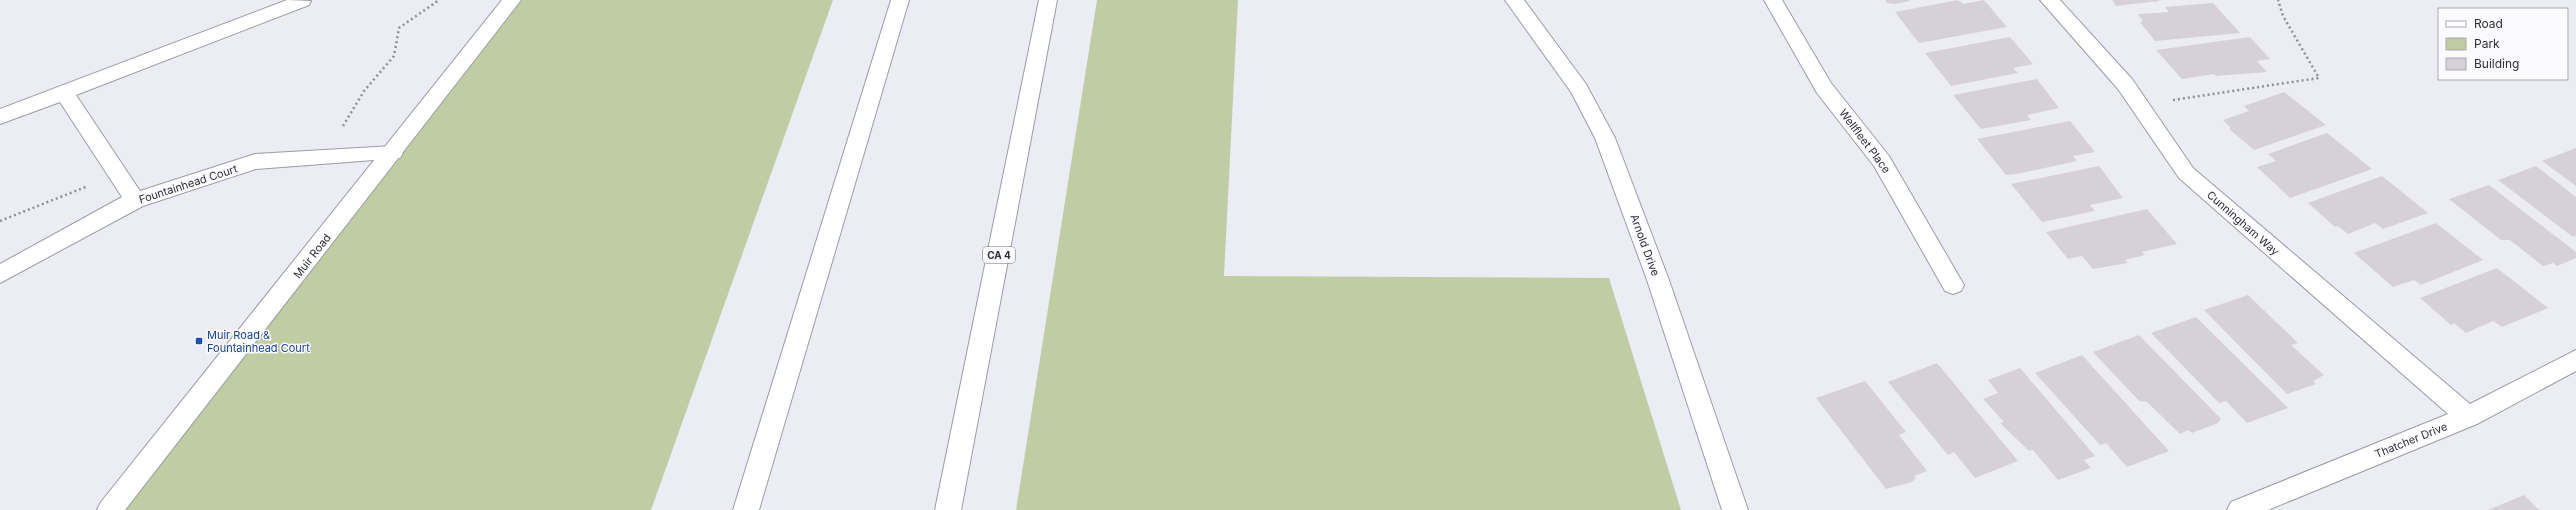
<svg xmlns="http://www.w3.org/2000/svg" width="2576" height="510" font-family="Inter,sans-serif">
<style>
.green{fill:#c0cda4}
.building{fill:#d6d1d8}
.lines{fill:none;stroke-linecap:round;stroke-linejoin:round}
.minor-casing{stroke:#9c9ca4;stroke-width:2}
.tertiary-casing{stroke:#9c9ca4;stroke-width:2}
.motorway-casing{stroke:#9c9ca4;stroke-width:2}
.path{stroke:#8f8f95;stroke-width:2.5;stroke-dasharray:2 3;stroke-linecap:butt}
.minor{fill:#fff;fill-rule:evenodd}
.tertiary{fill:#fff;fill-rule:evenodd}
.motorway{fill:#fff;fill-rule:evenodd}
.transit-dot{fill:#1a4fb4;stroke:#fafaff;stroke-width:1.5}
.labels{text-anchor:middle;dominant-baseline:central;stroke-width:3;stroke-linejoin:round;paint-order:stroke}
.shield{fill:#fafaff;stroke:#6d6d70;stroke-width:1}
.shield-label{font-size:10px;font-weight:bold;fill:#303033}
.street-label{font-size:11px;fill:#303033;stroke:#fafaff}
.transit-label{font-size:11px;fill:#164399;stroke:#fafaff;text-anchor:start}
</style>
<rect width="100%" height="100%" fill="#ececf4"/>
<path class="green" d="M 511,0 L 833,0 L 651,510 L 110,510 Z
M 1097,0 L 1238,0 L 1224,276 L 1609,278 L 1681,510 L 1016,510 Z"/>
<path class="building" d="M 1885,0 L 1909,0 L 1910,1 L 1894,4 L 1887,3 Z
M 1958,0 L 1963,4 L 1984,0 L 2007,27 L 1919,43 L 1895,12 Z
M 2112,0 L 2159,0 L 2159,1 L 2116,6 Z
M 2213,3 L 2240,33 L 2155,41 L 2140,22 L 2143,21 L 2138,14 L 2169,12 L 2165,7 Z
M 2010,37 L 2033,64 L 2013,68 L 2018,73 L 1961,84 L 1951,86 L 1925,53 Z
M 2250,37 L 2270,59 L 2257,61 L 2267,72 L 2216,76 L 2214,74 L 2182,79 L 2156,50 Z
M 2037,79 L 2059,108 L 2027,115 L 2031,120 L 1981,129 L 1953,95 Z
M 2284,92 L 2326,125 L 2254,150 L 2229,129 L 2231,128 L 2223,120 L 2249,111 L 2244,106 Z
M 2070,121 L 2095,152 L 2073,156 L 2077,161 L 2017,174 L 2006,175 L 1977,139 Z
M 2327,133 L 2372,169 L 2290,198 L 2257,167 L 2276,161 L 2268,154 Z
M 2576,148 L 2576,186 L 2542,161 Z
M 2099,166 L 2123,198 L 2090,205 L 2095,211 L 2042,222 L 2011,184 Z
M 2536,166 L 2576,197 L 2576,236 L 2573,237 L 2498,180 Z
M 2382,176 L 2428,213 L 2383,229 L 2375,223 L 2348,234 L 2338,226 L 2335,227 L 2308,203 Z
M 2489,185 L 2576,252 L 2576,258 L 2557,266 L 2553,263 L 2543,266 L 2510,240 L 2501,240 L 2449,199 Z
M 2147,209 L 2177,244 L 2142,252 L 2145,255 L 2125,260 L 2128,263 L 2093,269 L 2082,256 L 2068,259 L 2046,232 Z
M 2436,223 L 2483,260 L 2421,285 L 2414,280 L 2393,287 L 2354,253 Z
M 2497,268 L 2548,308 L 2502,327 L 2493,321 L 2466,333 L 2454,323 L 2451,325 L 2420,298 Z
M 2248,295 L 2298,343 L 2291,345 L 2324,375 L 2313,381 L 2316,384 L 2287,394 L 2204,310 Z
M 2196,317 L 2288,408 L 2247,423 L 2226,401 L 2219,403 L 2151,333 Z
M 2139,335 L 2221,419 L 2218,423 L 2192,433 L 2188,430 L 2180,434 L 2147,402 L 2139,401 L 2093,352 Z
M 2082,355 L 2169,451 L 2127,467 L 2106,443 L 2100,445 L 2035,373 Z
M 1937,363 L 2018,461 L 1975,478 L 1954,452 L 1948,455 L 1888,382 Z
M 2020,368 L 2095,456 L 2084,460 L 2091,468 L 2058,480 L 2033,450 L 2029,451 L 2000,423 L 2004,422 L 1983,399 L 1998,393 L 1988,380 Z
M 1865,381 L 1906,432 L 1899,435 L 1927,471 L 1914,476 L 1916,478 L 1912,482 L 1886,489 L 1816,398 Z
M 2524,495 L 2539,510 L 2488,510 Z"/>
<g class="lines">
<defs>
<path id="minor" d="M 287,0 L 311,1 L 309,5 L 76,95 L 140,191 L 255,154 L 393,146 L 400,148 L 403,153 L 400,158 L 256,169 L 143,206 L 0,283 L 0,264 L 122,197 L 60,102 L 0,124 L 0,109 Z
M 1764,0 L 1782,0 L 1831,83 L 1889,156 L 1964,285 L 1961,291 L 1953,294 L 1945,291 L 1874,166 L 1817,93 Z
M 2040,0 L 2060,0 L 2132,79 L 2193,168 L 2470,404 L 2576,350 L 2576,371 L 2477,424 L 2268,510 L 2227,510 L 2231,502 L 2448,414 L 2179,178 L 2118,89 Z"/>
<path id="tertiary" d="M 502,0 L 521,0 L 125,510 L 97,510 L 101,502 Z
M 1505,0 L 1524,0 L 1586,84 L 1615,138 L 1669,280 L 1748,510 L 1722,510 L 1647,280 L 1595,138 L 1571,92 Z"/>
<path id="motorway" d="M 891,0 L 909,0 L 759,510 L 733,510 Z
M 1039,0 L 1057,0 L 961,510 L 935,510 Z"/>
</defs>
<use href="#minor" class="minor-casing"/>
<use href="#tertiary" class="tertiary-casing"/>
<use href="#motorway" class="motorway-casing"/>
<path class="path" d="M 2173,100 L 2319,78 L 2283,16 L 2278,0
M 343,126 L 364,91 L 394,56 L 399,28 L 439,0
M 0,221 L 88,186"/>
<use href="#minor" class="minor"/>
<use href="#tertiary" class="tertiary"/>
<use href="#motorway" class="motorway"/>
</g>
<rect class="transit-dot" x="195" y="337" width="8" height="8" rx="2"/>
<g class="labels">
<rect class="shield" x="983" y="247" width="32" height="16" rx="3"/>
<g class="shield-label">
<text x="999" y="255">CA 4</text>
</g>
<g class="street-label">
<text transform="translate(1865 141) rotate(53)">Wellfleet Place</text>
<text transform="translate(188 184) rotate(-18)">Fountainhead Court</text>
<text transform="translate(2243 223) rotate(41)">Cunningham Way</text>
<text transform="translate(1645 245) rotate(70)">Arnold Drive</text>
<text transform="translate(312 256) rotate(-52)">Muir Road</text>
<text transform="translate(2411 440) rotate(-22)">Thatcher Drive</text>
</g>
<g class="transit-label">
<text x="207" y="335">Muir Road &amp;<tspan x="207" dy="13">Fountainhead Court</tspan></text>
</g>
</g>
<rect x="2438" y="8" width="130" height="72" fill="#fafaff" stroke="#a9a9ad"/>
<rect x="2446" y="21" width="20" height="6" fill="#ffffff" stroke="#a9a9ad"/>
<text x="2474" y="28" font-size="12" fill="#303033">Road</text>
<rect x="2446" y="38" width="20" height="12" fill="#c0cda4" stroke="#a9a9ad"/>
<text x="2474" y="48" font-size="12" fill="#303033">Park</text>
<rect x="2446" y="58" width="20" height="12" fill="#d6d1d8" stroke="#a9a9ad"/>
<text x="2474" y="68" font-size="12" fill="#303033">Building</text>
</svg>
